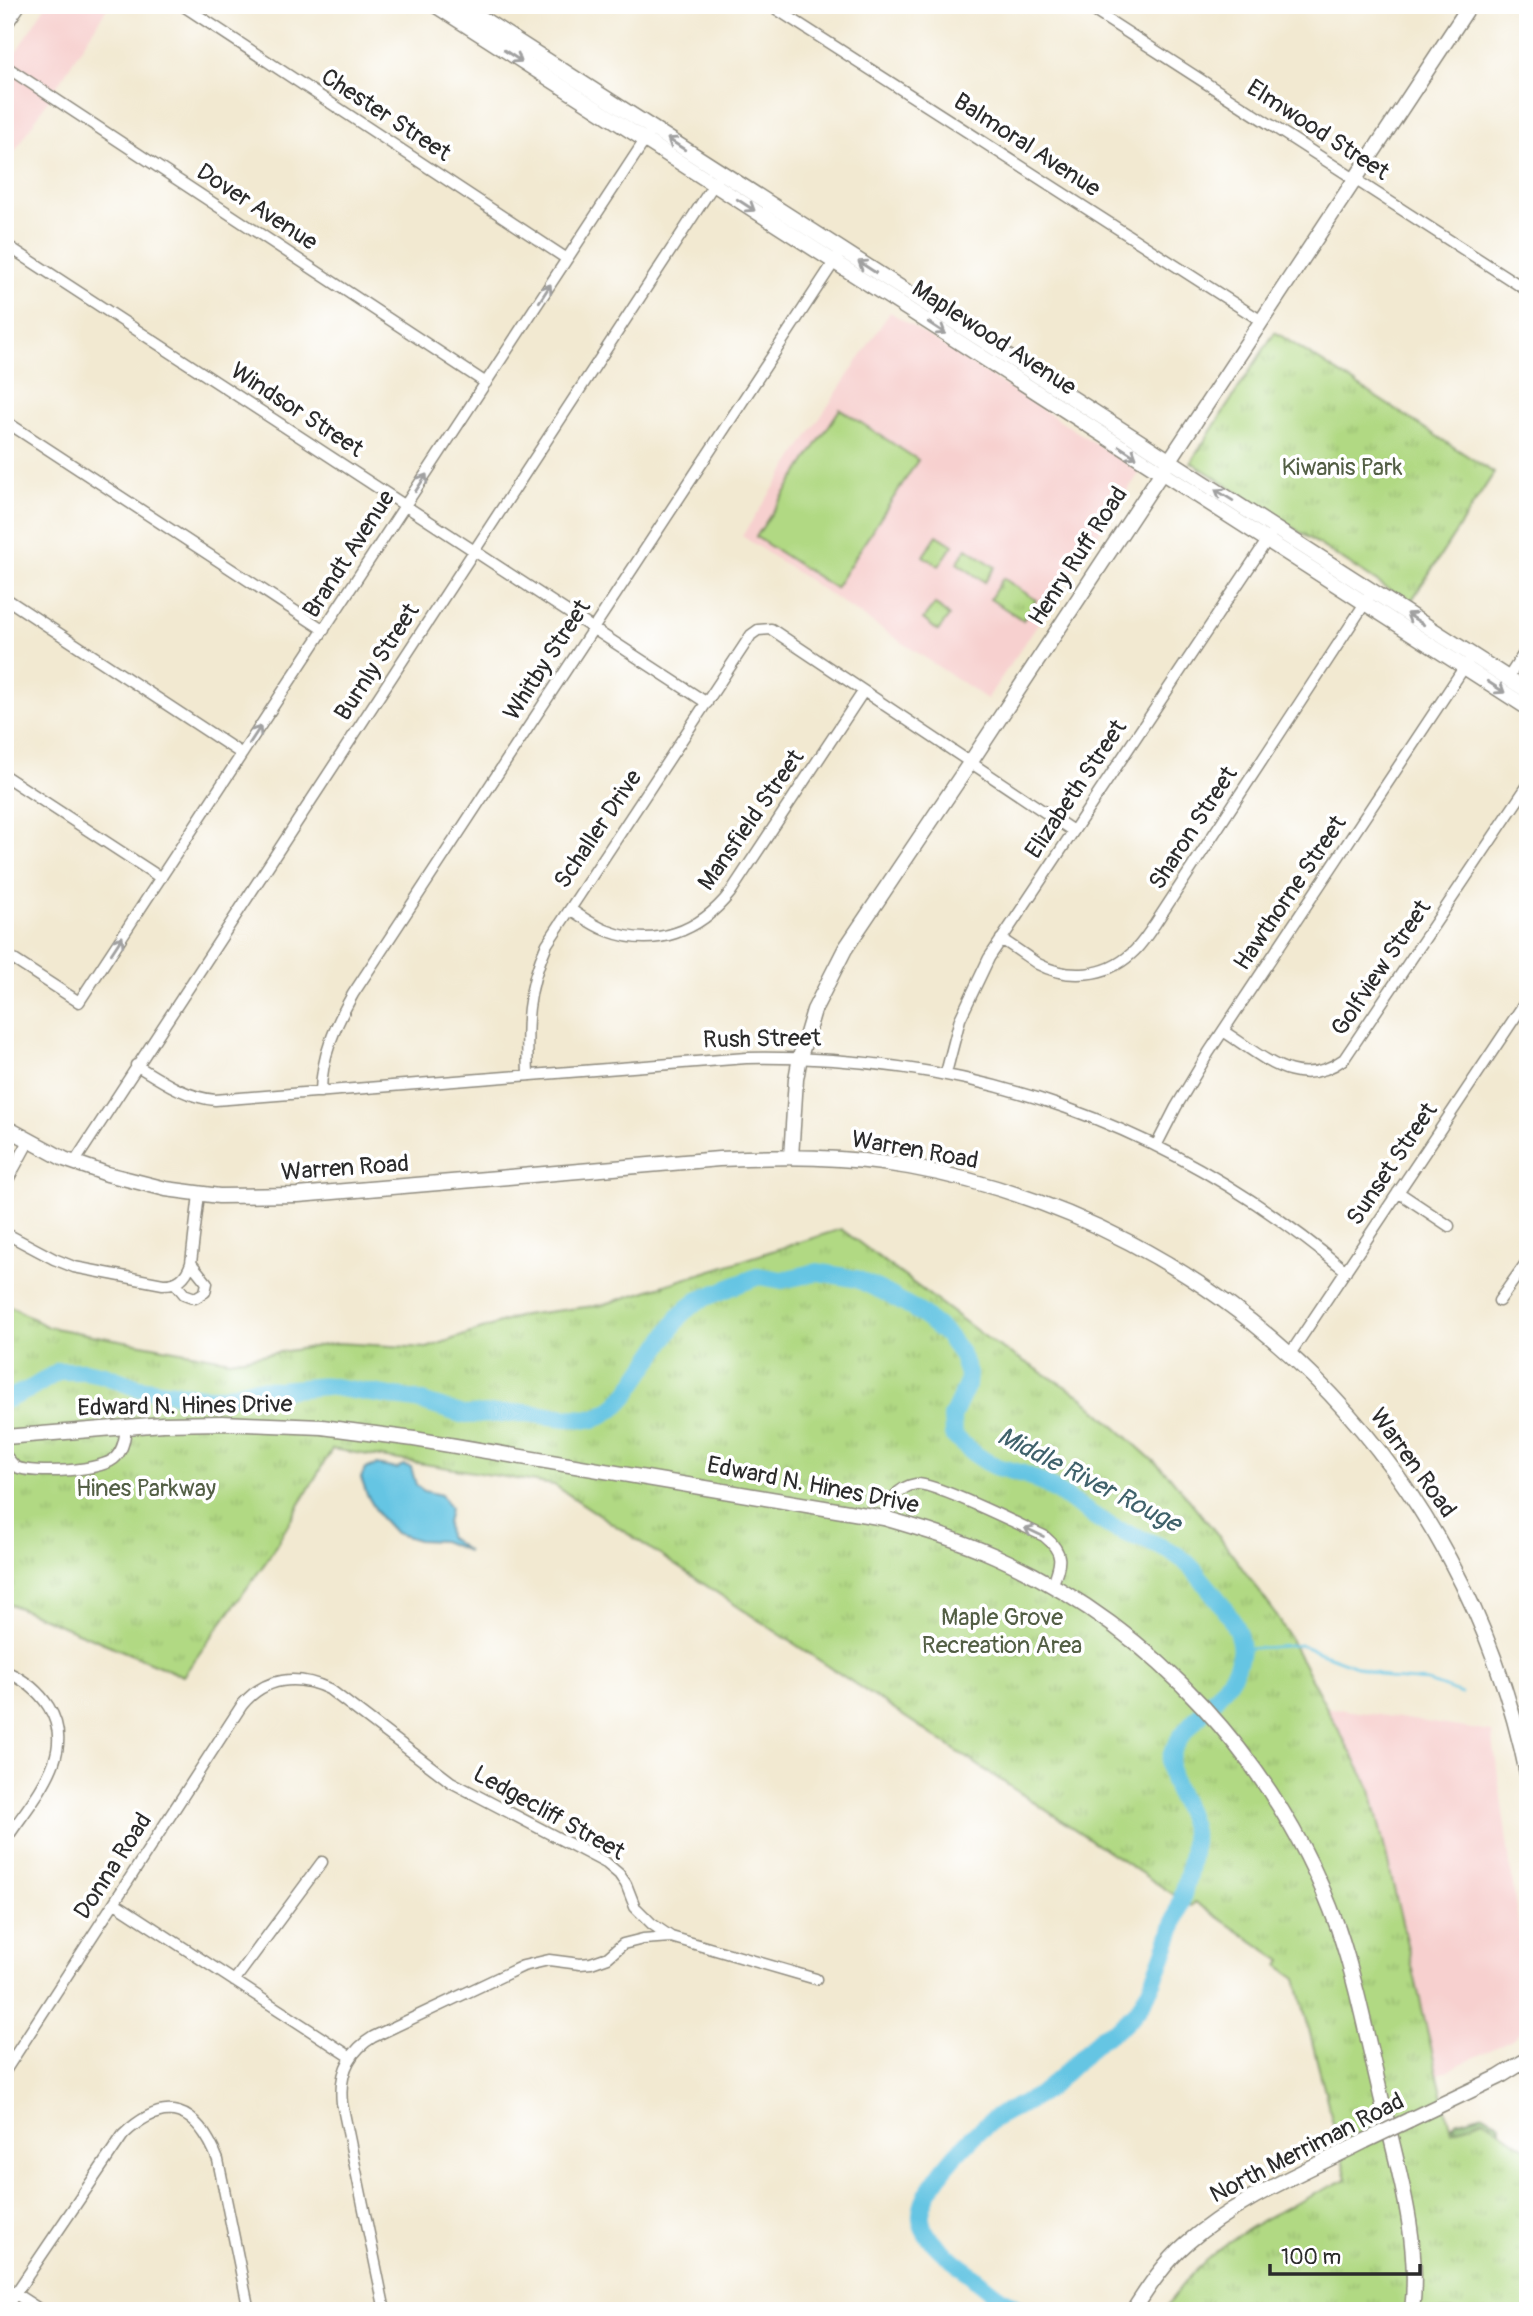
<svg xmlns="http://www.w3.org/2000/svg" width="1533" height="2316" font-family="Pangolin,sans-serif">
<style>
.built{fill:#f7d0cf}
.grass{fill:#b1d983;stroke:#6e8257;stroke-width:2}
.forest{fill:url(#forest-firs);stroke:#5c724e;stroke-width:2}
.park{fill:url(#park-tufts);stroke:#6e8257;stroke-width:2}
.water{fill:#65c5e3;stroke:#487887;stroke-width:2}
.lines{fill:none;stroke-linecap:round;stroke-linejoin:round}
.stream{stroke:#65c5e3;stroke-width:2.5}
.river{stroke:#65c5e3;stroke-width:18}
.street-casing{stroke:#8e8a7e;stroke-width:13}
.secondary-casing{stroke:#8e8a7e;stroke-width:17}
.street{stroke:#fff;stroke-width:10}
.secondary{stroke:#fff;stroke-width:14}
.secondary-bridge-casing{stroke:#8e8a7e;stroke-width:17;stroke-linecap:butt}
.secondary-bridge{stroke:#fff;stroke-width:14}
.oneway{stroke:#a0a0a0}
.labels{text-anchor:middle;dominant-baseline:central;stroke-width:7;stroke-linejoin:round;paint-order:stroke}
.street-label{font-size:24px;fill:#2b2b2b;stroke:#fff}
.park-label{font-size:24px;fill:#535f45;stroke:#fff}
.water-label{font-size:26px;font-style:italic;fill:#3f616b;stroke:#fff}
</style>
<defs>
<pattern id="forest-firs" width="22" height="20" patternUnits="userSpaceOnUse" patternTransform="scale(1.75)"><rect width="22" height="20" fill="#8cb971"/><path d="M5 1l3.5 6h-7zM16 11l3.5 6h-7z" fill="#73975d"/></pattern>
<pattern id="park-tufts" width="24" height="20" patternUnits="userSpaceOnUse" patternTransform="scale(1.75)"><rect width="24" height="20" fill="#b1d983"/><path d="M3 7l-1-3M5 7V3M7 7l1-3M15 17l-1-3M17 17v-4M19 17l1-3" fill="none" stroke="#98ba71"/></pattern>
</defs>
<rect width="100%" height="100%" fill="#fff"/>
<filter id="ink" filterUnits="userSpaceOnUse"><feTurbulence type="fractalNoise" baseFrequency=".0143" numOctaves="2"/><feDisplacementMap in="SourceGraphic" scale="14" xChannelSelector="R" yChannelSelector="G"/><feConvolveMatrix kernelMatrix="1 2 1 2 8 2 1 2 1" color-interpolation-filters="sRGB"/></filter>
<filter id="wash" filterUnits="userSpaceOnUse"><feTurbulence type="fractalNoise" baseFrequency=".00686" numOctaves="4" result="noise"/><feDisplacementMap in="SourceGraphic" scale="28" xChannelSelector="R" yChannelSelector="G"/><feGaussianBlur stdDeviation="1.57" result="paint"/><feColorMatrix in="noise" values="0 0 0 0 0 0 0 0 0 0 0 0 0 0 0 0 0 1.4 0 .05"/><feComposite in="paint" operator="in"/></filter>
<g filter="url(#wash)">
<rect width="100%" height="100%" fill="#f2e9d1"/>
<path class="built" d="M 46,5 L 109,5 L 5,167 L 5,69 Z
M 890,312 L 1140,472 L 987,699 L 742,536 Z
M 1325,1707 L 1492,1732 L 1528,1995 L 1528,2025 L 1512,2039 L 1438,2075 L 1371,1790 Z"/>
<path class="grass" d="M 840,409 L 918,460 L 835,588 L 756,537 Z
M 967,548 L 995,567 L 985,582 L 957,563 Z"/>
<path class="forest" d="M 1484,2114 L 1500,2124 L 1500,2135 L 1447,2132 L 1455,2122 Z"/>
<path class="park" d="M 1275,332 L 1494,473 L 1410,603 L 1191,462 Z
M 937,535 L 953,545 L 939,566 L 923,556 Z
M 1003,578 L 1036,600 L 1023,620 L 990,599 Z
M 935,604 L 949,616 L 938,631 L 923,619 Z
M 841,1229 L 992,1342 L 1081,1396 L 1169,1475 L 1218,1535 L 1278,1617 L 1371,1790 L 1451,2132 L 1483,2119 L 1528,2150 L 1528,2311 L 1164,2311 C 1204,2242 1278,2211 1347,2179 L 1296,1978 L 1279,1966 L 1282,1961 L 1195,1902 L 1191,1906 L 554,1485 L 332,1449 L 268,1559 L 183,1676 L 5,1602 L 5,1303 L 48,1327 L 230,1360 L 337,1343 L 427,1348 L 523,1315 L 602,1305 Z"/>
<path class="water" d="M 376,1465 L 397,1469 L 403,1465 L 411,1467 L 416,1485 L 424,1491 L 441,1495 L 450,1508 L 447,1524 L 448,1537 L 468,1551 L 442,1541 L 418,1540 L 395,1533 L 380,1517 L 367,1495 L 361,1478 L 365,1469 Z"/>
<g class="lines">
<path class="stream" d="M 1242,1649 L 1300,1645 L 1391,1679 L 1428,1682 L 1462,1694"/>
<path class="river" d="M 5,1400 L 32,1388 L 59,1371 L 85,1371 L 104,1375 L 138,1388 L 202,1397 L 224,1397 L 253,1389 L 278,1390 L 327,1386 L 416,1400 L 464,1415 L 526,1413 L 567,1418 L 595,1419 L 614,1408 L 628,1393 L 682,1313 L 699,1300 L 759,1276 L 782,1280 L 818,1272 L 857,1279 L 886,1293 L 919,1312 L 946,1334 L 961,1354 L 968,1374 L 967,1385 L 952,1417 L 953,1435 C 965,1447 979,1459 995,1466 C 1005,1470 1016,1471 1026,1475 C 1057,1487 1082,1511 1112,1527 C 1132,1537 1156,1542 1175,1554 C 1185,1560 1195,1571 1202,1580 C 1258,1646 1251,1661 1194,1721 C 1184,1732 1172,1746 1170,1762 C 1168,1785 1190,1808 1193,1832 C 1196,1866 1161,1974 1142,2003 C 1132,2018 1119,2030 1102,2037 C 1083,2055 1064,2076 1043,2092 C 1028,2104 1007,2109 991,2121 C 970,2137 912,2195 922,2224 C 927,2240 948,2257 962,2267 C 981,2283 1000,2301 1023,2311"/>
</g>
</g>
<g filter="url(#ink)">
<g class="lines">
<defs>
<path id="street" d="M 182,5 L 567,259
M 770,5 L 1260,320
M 1085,5 L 1528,291
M 5,66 L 486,383
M 5,244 L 707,703
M 5,421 L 324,630
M 5,598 L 242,754
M 1508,678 L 1528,647
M 5,776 L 161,878
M 570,909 C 582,917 594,926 608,931 C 655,949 700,931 730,893 L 863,692
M 1001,939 C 1014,947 1026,956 1038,964 C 1068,980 1106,977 1131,954 C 1141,946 1147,935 1155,924 L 1369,597
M 5,954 L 79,1002 L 649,134
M 1223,1031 C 1263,1056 1297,1093 1344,1059 L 1528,785
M 136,1065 C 162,1081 185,1097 215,1100 L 746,1058 C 976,1054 1170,1124 1346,1271
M 946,1073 L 960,1019 L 989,958 L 1270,536
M 528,1075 C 526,1025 526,991 547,944 L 751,635 L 758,630 L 771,629 L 1073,831
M 321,1092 C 321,1057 336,1024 353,994 L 838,256
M 1156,1146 L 1176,1107 L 1209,1052 L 1467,663
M 74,1163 L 718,178
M 5,1185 L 29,1141
M 1398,1192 L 1449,1226
M 5,1233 L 54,1259 L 74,1267 L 163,1284 C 178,1284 186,1278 191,1263 L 199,1194
M 175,1283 L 184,1294 L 195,1298 L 205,1292 L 207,1283 L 191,1263
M 1499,1301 L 1528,1260
M 1290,1354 L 1528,998
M 5,1455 C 9,1459 12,1464 16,1467 C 34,1475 104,1471 116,1457 C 124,1448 125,1437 126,1426
M 884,1518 C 889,1502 897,1487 916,1484 C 934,1482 1022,1526 1044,1536 C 1065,1553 1061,1563 1052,1586
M 5,1671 C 41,1687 69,1720 54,1762 C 44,1790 21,1816 5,1841
M 115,1903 L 351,2057
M 234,1981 L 322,1862
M 5,2071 L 242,1705 C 265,1677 297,1674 329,1689 L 451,1782 L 606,1863 L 619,1874 L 626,1884 L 635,1907 L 652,1924 L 671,1937 L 816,1979
M 5,2287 L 42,2311
M 5,2309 L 123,2135 C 166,2094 197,2107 218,2160 L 249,2311
M 385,2311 L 342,2103 C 339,2075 348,2052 373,2037 L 523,1966 L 549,1960 L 580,1964 L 591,1963 L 608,1957 L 623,1944 L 643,1939 L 671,1937"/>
<path id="secondary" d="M 435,5 L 1528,708
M 461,5 L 1528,691
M 5,24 L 18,5
M 5,1127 L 64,1159 L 107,1174 L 166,1189 L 219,1196 L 298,1195 L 719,1159 C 783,1156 846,1156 909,1167 C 1224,1224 1465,1465 1528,1778
M 791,1157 L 796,1079 L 800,1057 L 814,1010 L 845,949 L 970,763 L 1470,5
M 5,1437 L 163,1424 L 222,1423 L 322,1427 L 414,1439 L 884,1518 C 922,1529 959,1540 995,1556 C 1153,1627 1279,1764 1338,1928 C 1356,1981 1367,2037 1380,2092 C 1396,2163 1421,2237 1412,2311
M 1409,2120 L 1499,2077 L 1528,2059
M 1133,2311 C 1149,2286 1165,2262 1187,2243 C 1238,2198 1305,2172 1365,2141"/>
</defs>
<use href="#street" class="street-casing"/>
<use href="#secondary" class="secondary-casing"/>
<use href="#street" class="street"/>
<use href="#secondary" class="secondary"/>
<defs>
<path id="secondary-bridge" d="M 1365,2141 L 1409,2120"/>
</defs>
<use href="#secondary-bridge" class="secondary-bridge-casing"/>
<use href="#secondary-bridge" class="secondary-bridge"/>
</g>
<defs><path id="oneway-shaft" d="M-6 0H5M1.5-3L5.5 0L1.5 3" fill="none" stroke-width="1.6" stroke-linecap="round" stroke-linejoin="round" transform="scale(1.75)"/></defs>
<g class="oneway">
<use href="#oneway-shaft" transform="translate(513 56) rotate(33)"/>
<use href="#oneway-shaft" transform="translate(676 144) rotate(-147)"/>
<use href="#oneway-shaft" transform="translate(746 205) rotate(33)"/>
<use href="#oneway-shaft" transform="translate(867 267) rotate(-147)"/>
<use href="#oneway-shaft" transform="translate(545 293) rotate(-57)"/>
<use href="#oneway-shaft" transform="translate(937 328) rotate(33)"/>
<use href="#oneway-shaft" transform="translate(1128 452) rotate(33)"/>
<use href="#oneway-shaft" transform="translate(421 483) rotate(-57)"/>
<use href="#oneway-shaft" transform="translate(1224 495) rotate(-148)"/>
<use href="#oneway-shaft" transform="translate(1415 619) rotate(-147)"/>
<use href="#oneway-shaft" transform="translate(1496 687) rotate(33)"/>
<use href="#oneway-shaft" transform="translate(255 735) rotate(-57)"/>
<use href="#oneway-shaft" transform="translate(117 945) rotate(-57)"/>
<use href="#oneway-shaft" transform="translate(1034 1532) rotate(-155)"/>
</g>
</g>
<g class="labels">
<g class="street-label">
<text transform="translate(386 115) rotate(33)">Chester Street</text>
<text transform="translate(1318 130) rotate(33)">Elmwood Street</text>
<text transform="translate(1027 145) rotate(33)">Balmoral Avenue</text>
<text transform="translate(257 207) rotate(33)">Dover Avenue</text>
<text transform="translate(994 338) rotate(33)">Maplewood Avenue</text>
<text transform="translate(297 410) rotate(33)">Windsor Street</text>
<text transform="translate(349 554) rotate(-57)">Brandt Avenue</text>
<text transform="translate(1078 556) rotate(-57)">Henry Ruff Road</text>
<text transform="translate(547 660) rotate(-57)">Whitby Street</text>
<text transform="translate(377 662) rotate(-57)">Burnly Street</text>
<text transform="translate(1076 789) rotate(-56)">Elizabeth Street</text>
<text transform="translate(751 820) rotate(-55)">Mansfield Street</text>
<text transform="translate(1193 828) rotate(-57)">Sharon Street</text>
<text transform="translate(598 829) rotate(-56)">Schaller Drive</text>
<text transform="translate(1290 893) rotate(-56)">Hawthorne Street</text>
<text transform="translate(1381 968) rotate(-56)">Golfview Street</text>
<text transform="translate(762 1039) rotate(-1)">Rush Street</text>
<text transform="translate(915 1150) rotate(10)">Warren Road</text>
<text transform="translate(1392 1164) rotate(-56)">Sunset Street</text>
<text transform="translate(345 1168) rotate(-4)">Warren Road</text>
<text transform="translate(185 1406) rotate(-1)">Edward N. Hines Drive</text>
<text transform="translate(1413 1463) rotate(54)">Warren Road</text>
<text transform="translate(813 1485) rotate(11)">Edward N. Hines Drive</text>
<text transform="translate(549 1813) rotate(29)">Ledgecliff Street</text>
<text transform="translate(113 1866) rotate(-57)">Donna Road</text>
<text transform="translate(1307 2148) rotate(-27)">North Merriman Road</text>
</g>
<g class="park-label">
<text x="1342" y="467">Kiwanis Park</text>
<text x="146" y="1488">Hines Parkway</text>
<text x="1002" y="1617">Maple Grove<tspan x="1002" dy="28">Recreation Area</tspan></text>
</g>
<g class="water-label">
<text transform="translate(1089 1480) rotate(27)">Middle River Rouge</text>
</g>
</g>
<rect width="1533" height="2316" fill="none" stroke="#fff" stroke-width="28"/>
<path d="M1270 2264v10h150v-10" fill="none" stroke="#2b2b2b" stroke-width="3.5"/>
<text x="1281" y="2264" font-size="21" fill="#2b2b2b" stroke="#ffffff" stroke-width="5" paint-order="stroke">100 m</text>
</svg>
